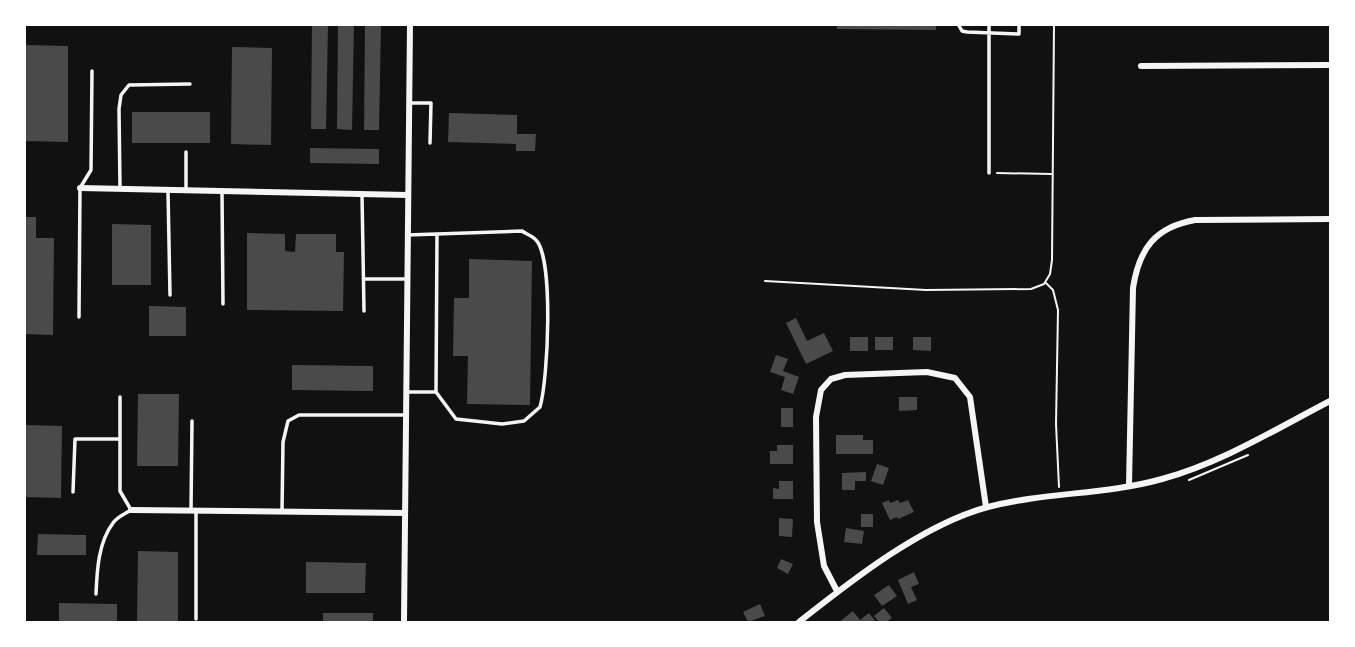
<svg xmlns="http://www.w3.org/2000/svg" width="1355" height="647" font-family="'Playfair Display',serif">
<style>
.building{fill:#4a4a4a}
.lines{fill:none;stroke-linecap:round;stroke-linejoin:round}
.path{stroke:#f5f5f5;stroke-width:2}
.service{stroke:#f5f5f5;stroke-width:3.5}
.minor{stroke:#f5f5f5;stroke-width:6}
</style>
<rect width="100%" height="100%" fill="#111"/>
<path class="building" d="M 312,24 L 328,24 L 326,129 L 311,129 Z
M 338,24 L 354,24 L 352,130 L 337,129 Z
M 365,24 L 381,24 L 379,130 L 364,130 Z
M 837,24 L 936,24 L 936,30 L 837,29 Z
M 24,45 L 68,46 L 68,142 L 24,141 Z
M 232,47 L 272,48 L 271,145 L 231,144 Z
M 132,112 L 210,112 L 210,143 L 132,143 Z
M 449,113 L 517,115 L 517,134 L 536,134 L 535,151 L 516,151 L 516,144 L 448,142 Z
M 310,148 L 379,149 L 379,164 L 310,163 Z
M 24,217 L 36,217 L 36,238 L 54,238 L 53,335 L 24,334 Z
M 112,224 L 151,225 L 151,285 L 112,285 Z
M 247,233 L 285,234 L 285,251 L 295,252 L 296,234 L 336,234 L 336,252 L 344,252 L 343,311 L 247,310 Z
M 469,259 L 532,261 L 530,405 L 467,404 L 468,356 L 453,356 L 454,298 L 469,298 Z
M 149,306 L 186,307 L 186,336 L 149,336 Z
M 796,318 L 807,341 L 824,333 L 833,351 L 806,364 L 786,323 Z
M 850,337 L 868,337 L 868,351 L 850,351 Z
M 875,337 L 893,337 L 893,350 L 875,350 Z
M 913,337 L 931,337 L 931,351 L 913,350 Z
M 776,355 L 788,359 L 783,371 L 799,377 L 793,394 L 781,390 L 785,377 L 770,372 Z
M 292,365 L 373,366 L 373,391 L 292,390 Z
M 138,394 L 179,394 L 178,466 L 137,466 Z
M 899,397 L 917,397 L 917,410 L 899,411 Z
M 781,408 L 793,408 L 793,427 L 781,427 Z
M 24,425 L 62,426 L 61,498 L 24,497 Z
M 836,435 L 863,435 L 863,440 L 873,440 L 873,454 L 836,454 Z
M 777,445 L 793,445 L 793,464 L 770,464 L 770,451 L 777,451 Z
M 877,464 L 889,468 L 883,485 L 871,481 Z
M 866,472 L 866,481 L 855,481 L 855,490 L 842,490 L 842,473 Z
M 779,481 L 793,481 L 793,499 L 773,499 L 773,488 L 779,489 Z
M 889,500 L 890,503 L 898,500 L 900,503 L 908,500 L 914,512 L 898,519 L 897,517 L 890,520 L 882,503 Z
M 861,514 L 873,514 L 873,527 L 861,527 Z
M 779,518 L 793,519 L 792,537 L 779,536 Z
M 846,528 L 864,531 L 862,544 L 844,542 Z
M 38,534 L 86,535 L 86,555 L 37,555 Z
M 138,551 L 178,552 L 178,622 L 137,622 Z
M 781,559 L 793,564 L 788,574 L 777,568 Z
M 306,562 L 366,563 L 365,593 L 306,593 Z
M 914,572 L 919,584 L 911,587 L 917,600 L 908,604 L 898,580 Z
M 889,585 L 897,596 L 882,606 L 874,595 Z
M 59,603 L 117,604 L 117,622 L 59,622 Z
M 760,604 L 765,616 L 748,622 L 743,612 Z
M 884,608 L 892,618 L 886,622 L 879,622 L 874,616 Z
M 853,611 L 860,620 L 869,613 L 876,622 L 839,622 Z
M 323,613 L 373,613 L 373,622 L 323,622 Z"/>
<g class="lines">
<path class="path" d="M 997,173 L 1051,174
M 765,281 L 926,290 L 1031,289 L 1044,284 L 1050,274 L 1052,260 L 1054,24
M 1046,283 L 1053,290 L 1058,310 L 1056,424 L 1059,487
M 1189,480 L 1248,455"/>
<path class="service" d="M 958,24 L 962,31 L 967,32 L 1019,34 L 1019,24
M 411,103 L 431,103 L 430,143
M 186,152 L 186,191
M 989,173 L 989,24
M 120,188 L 119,109 L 121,95 L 129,85 L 190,84
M 168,191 L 170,295
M 222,192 L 223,304
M 362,194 L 364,311
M 407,235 L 522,231 C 526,234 533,236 536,240 C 554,259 548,380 540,407 L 524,421 L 502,424 L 456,419 L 436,392 L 437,235
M 364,279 L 407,279
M 79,317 L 80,188 L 91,170 L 92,71
M 406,392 L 436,392
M 73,492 L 75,439 L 120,439
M 191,511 L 192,421
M 282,512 L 283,442 L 288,421 L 299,415 L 406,415
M 96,594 C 97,571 98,543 113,523 C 117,517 125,514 131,510 L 120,491 L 120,397
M 196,619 L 196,511"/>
<path class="minor" d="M 1141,66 L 1330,65
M 80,188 L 407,195
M 1129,485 L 1133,288 C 1139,249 1155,227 1195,220 L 1330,219
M 131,510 L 405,513
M 837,591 L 824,566 L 817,522 L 816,417 L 821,390 L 831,379 L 845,375 L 927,372 L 955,378 L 970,397 L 986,507
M 404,622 L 410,24
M 799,622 C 851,581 923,524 988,507 C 1045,492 1105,495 1162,479 C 1221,463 1276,429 1330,401"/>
</g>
<rect width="1355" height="647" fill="none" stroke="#ffffff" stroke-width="52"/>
</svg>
